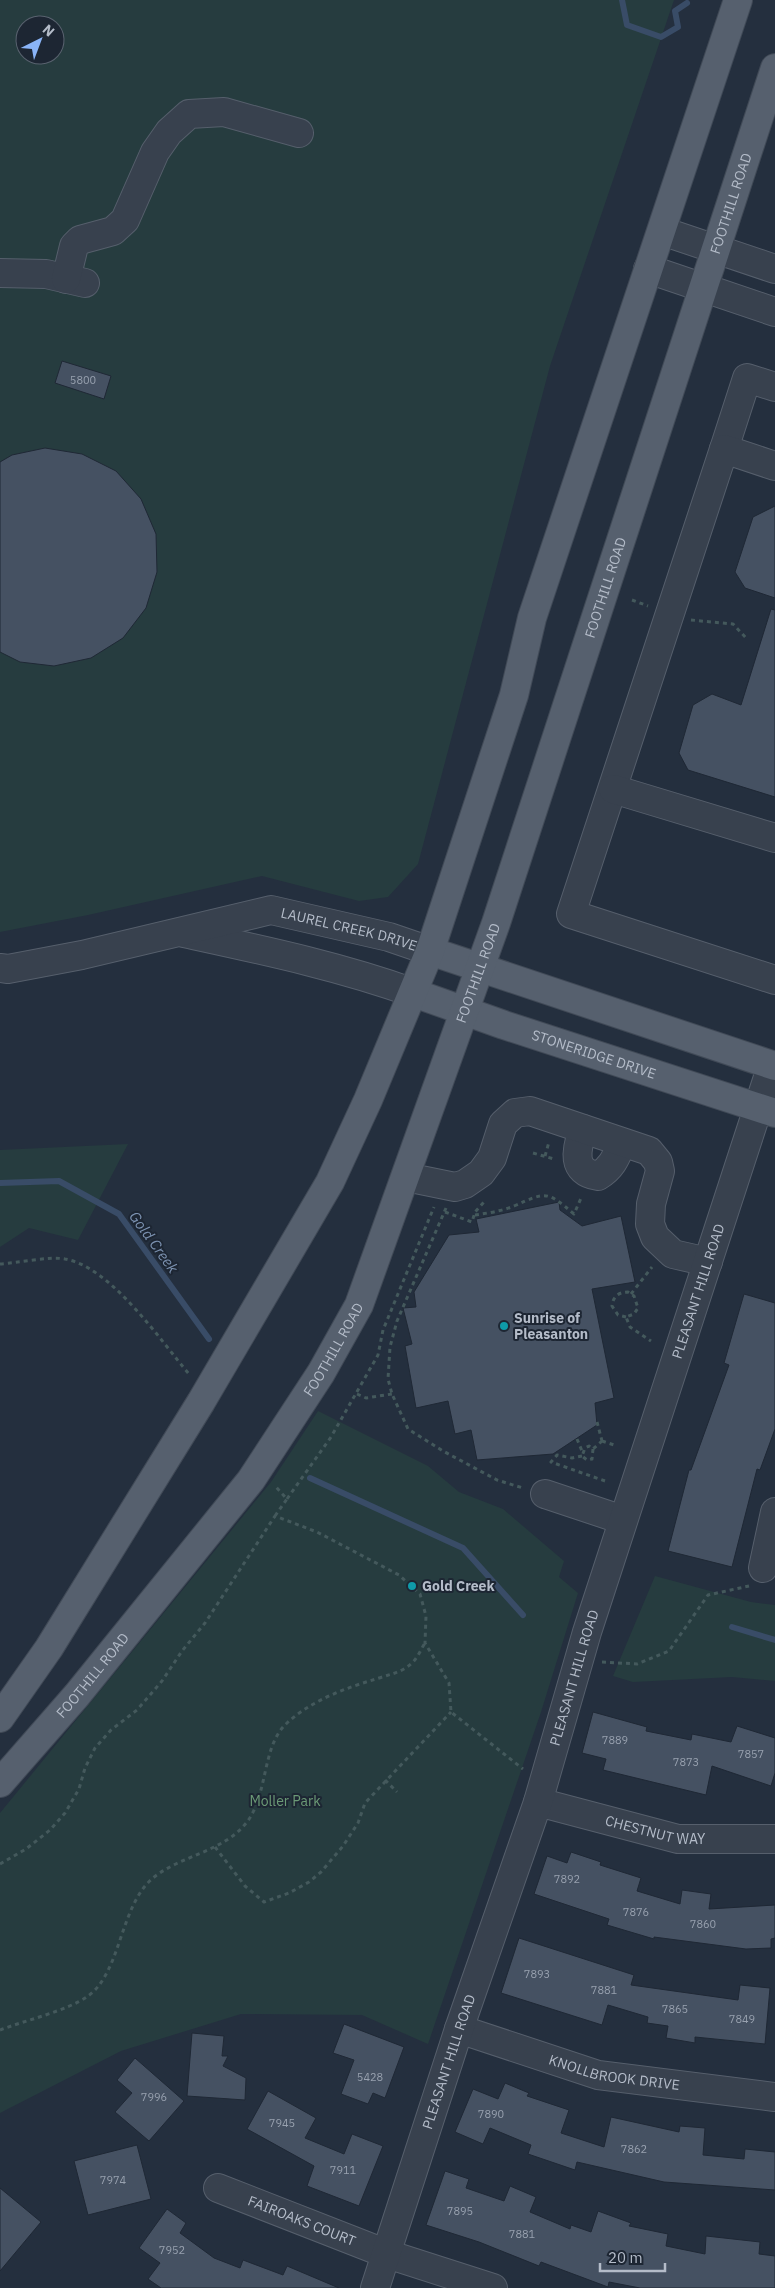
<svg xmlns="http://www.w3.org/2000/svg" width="775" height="2288" font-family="'IBM Plex Sans',sans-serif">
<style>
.green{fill:#263c3f;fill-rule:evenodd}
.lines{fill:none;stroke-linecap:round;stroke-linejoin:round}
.stream{stroke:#394c67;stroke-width:6}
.building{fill:#455162;stroke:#1f2835}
.minor-casing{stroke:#565f6c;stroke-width:30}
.major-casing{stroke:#414a57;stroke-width:30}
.path{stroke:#44595c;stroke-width:3;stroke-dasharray:4 4;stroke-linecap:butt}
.minor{stroke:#38414e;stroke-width:28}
.major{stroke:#56606e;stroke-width:28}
.culture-dot{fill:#0f9aa8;stroke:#1d2633;stroke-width:2}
.labels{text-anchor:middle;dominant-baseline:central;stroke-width:4;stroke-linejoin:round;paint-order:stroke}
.number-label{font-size:11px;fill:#98a1af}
.street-label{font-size:14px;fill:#b4bcc9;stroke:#1d2633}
.poi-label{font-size:14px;font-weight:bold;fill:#b4bcc9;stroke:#1d2633;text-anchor:start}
.park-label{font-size:14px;fill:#6b9a76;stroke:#1d2633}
.water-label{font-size:15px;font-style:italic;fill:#7c92b1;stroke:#1d2633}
</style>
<rect width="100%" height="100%" fill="#242f3e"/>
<path class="green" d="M 0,0 L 674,0 L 550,366 L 418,864 L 388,897 L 359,901 L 262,876 L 88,915 L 0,932 ZM 25,25 L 55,25 L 55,55 L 25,55 Z
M 128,1144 L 78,1240 L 29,1228 L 0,1247 L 0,1150 Z
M 318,1411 L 428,1466 L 459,1492 L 503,1509 L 564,1561 L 559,1577 L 578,1593 L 541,1712 L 428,2044 L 362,2015 L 241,2014 L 121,2051 L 0,2113 L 0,1813 L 271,1482 Z
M 655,1576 L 751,1602 L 775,1605 L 775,1681 L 732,1677 L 633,1682 L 613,1676 Z"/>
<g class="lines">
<path class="stream" d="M 622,0 L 627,25 L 661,37 L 678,27 L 675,11 L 687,3
M 0,1183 L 59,1181 L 119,1214 L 209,1339
M 310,1478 L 463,1548 L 523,1615
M 732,1627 L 775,1640"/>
</g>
<path class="building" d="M 62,361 L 111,376 L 104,399 L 55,383 Z
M 45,448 L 82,454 L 116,471 L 141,499 L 156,534 L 157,572 L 146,608 L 123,638 L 91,658 L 54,666 L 20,662 L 0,652 L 0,462 L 12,455 Z
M 775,506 L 775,598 L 745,588 L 735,572 L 753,517 Z
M 771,609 L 775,610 L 775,797 L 688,770 L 679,753 L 693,705 L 712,694 L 741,705 Z
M 559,1202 L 560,1210 L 582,1226 L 621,1216 L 635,1282 L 592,1289 L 614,1398 L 595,1403 L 597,1425 L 553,1454 L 477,1460 L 471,1430 L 455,1434 L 448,1401 L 416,1408 L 405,1346 L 412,1344 L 403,1308 L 416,1307 L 414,1292 L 449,1235 L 479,1232 L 476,1219 Z
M 744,1294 L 775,1303 L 775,1429 L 760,1470 L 757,1469 L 732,1567 L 668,1551 L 689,1470 L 691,1470 L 729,1365 L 724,1363 Z
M 593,1712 L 647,1727 L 646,1731 L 691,1740 L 692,1734 L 731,1742 L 737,1726 L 775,1738 L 775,1773 L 771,1786 L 712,1766 L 706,1795 L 603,1770 L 606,1759 L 582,1753 Z
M 571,1852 L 601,1862 L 600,1865 L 641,1878 L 637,1891 L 680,1904 L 682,1890 L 711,1894 L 709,1909 L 775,1905 L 775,1938 L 771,1939 L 771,1948 L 746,1949 L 654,1937 L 654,1939 L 607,1925 L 609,1919 L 534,1894 L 547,1856 L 567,1863 Z
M 519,1938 L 634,1975 L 631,1985 L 738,2000 L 740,1985 L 770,1988 L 765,2044 L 695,2037 L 695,2043 L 666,2038 L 668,2026 L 647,2023 L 648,2017 L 608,2005 L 602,2025 L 501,1993 Z
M 344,2024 L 404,2047 L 385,2098 L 373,2093 L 368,2104 L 341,2094 L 354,2060 L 333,2053 Z
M 192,2033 L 224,2036 L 222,2056 L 228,2056 L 223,2066 L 246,2078 L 245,2100 L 187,2096 Z
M 135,2058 L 184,2101 L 149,2141 L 115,2112 L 132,2093 L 117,2080 Z
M 505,2083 L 529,2093 L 527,2096 L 569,2110 L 561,2133 L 604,2147 L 611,2117 L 679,2132 L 680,2126 L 705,2128 L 703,2155 L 744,2159 L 745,2149 L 775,2152 L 775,2190 L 664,2182 L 577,2162 L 575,2170 L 528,2154 L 531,2145 L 490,2128 L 483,2144 L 455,2132 L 473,2089 L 498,2099 Z
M 268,2091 L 316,2118 L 305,2138 L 344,2154 L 352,2134 L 383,2146 L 359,2206 L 307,2186 L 314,2166 L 247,2129 Z
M 137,2145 L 151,2199 L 88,2215 L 74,2161 Z
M 445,2171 L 469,2179 L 466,2188 L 504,2201 L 510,2186 L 536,2197 L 530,2212 L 570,2229 L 571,2225 L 591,2232 L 598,2211 L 631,2223 L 629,2226 L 668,2234 L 666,2246 L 705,2254 L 706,2236 L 760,2242 L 759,2254 L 775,2256 L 775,2288 L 640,2288 L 609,2282 L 608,2287 L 541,2262 L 539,2266 L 479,2242 L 426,2225 Z
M 0,2188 L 41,2222 L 0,2271 Z
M 167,2209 L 186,2223 L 180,2233 L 214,2258 L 240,2268 L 243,2260 L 283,2275 L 287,2266 L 339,2288 L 161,2288 L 148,2279 L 160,2263 L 139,2248 Z"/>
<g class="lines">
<defs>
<g id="minor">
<path d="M 662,231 L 775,269"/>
<path d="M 648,269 L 775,312"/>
<path d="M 0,273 L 46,274 L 85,283"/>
<path d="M 66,279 L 74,246 L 80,240 L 113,231 L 125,220 L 155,152 L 169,132 L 189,114 L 224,112 L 299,133"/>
<path d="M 724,449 L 747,378 L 775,387"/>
<path d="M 775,466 L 724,449 L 571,914 L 775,980"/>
<path d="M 613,789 L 775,838"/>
<path d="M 184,933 C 262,950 339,966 414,993"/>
<path id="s1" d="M 0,968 L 8,969 L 82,955 L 271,910 L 389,937 L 430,951"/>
<path d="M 583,1129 C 576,1150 571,1172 598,1176 C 612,1168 616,1157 622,1143"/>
<path d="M 406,1177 L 455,1187 L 465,1184 L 481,1173 L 492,1158 L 503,1124 L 515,1113 L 530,1111 L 649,1151 L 658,1162 L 660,1171 L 651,1204 L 650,1224 L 655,1237 L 673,1254 L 708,1262"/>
<path d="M 545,1494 L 623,1520"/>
<path d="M 763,1568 L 775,1512"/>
<path id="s2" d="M 538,1802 L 678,1839 L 775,1839"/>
<path id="s3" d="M 459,2029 L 598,2075 L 775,2097"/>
<path id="s4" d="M 218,2188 L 387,2254 L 493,2288"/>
<path id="s5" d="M 375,2288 L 459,2029 L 538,1802 L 587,1632 L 772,1065"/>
</g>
<g id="major">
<path d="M 430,951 L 775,1066"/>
<path id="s6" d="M 414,993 L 504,1025 L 775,1113"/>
<path d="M 0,1718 L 49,1648 L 201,1402 L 330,1182 L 368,1100 L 430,951 L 514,695 L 532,618 L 738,0"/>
<path id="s7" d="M 0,1783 L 77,1695 L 251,1480 L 321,1373 L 359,1305 L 496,923 L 775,68"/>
</g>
</defs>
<use href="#minor" class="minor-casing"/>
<use href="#major" class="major-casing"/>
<path class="path" d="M 632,600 L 648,606
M 691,620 L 733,624 L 747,639
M 533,1153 L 554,1159
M 545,1156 L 549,1142
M 446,1208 L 397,1321 L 390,1347 L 388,1379 L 392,1394 L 408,1429 L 443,1451 L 497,1480 L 523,1488
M 445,1212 L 472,1222 L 475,1212 L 484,1202
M 475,1215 C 488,1213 502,1211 514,1206 C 546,1192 546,1190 574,1214 L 582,1196
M 0,1264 C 16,1263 50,1256 65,1259 C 111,1267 160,1340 189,1374
M 631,1294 L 652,1267
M 626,1317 L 618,1315 L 612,1306 C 613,1296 619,1292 628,1292 L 634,1296 L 638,1308 L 634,1314 L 626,1317 L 630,1327 L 651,1341
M 357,1394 L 366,1398 L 392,1394
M 597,1422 L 602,1441
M 577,1439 L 582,1451
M 602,1441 L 617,1446
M 593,1449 L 592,1459 L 587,1460 L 582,1456 L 585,1448 L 589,1446 L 593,1449 L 602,1441
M 582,1456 L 572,1458 L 557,1455 L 551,1462 L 605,1481
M 287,1499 L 331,1437 L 378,1355 L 383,1330 L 434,1207
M 275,1516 L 287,1499 L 276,1487
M 602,1662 L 637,1664 L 669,1651 L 708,1595 L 749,1586
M 385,1780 L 397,1792
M 215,1847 L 245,1886 L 264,1902 L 289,1893 L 309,1882 L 321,1872 L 343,1846 L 358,1823 L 365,1803 L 451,1712
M 0,1864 L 26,1849 L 50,1830 L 65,1813 L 79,1789 L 85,1768 L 95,1748 L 111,1730 L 137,1710 L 162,1681 L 182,1651 L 205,1623 L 275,1516 L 317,1532 L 399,1575 L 420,1594 L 426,1616 L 425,1643 L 449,1683 L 451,1712 L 523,1769
M 0,2030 C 26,2020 67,2011 88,1996 C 121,1973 120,1905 153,1878 C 181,1855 224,1852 247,1822 C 268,1794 262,1748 285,1725 C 308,1702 345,1688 376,1679 C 390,1674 402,1673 413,1662 C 418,1657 421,1649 425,1643"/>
<use href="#minor" class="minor"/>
<use href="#major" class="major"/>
</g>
<g class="culture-dot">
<circle cx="504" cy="1326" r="5"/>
<circle cx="412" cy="1586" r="5"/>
</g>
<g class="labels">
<g class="number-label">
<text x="83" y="380">5800</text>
<text x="615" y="1740">7889</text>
<text x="751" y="1754">7857</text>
<text x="686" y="1762">7873</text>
<text x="567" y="1879">7892</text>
<text x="636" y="1912">7876</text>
<text x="703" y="1924">7860</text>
<text x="537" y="1974">7893</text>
<text x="604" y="1990">7881</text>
<text x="675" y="2009">7865</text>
<text x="742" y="2019">7849</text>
<text x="370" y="2077">5428</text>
<text x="154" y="2097">7996</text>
<text x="491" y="2114">7890</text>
<text x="282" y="2123">7945</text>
<text x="634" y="2149">7862</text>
<text x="343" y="2170">7911</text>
<text x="113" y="2180">7974</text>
<text x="460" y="2211">7895</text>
<text x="522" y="2234">7881</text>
<text x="172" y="2250">7952</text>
</g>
<g class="street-label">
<text stroke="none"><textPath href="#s7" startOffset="1762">FOOTHILL ROAD</textPath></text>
<text stroke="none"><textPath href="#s7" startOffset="1358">FOOTHILL ROAD</textPath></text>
<text stroke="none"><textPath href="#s1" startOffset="358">LAUREL CREEK DRIVE</textPath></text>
<text stroke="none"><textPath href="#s7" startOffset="952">FOOTHILL ROAD</textPath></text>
<text stroke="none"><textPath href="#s6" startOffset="190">STONERIDGE DRIVE</textPath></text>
<text stroke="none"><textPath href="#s5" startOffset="1048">PLEASANT HILL ROAD</textPath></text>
<text stroke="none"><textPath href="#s7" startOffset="548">FOOTHILL ROAD</textPath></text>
<text stroke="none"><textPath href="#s7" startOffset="142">FOOTHILL ROAD</textPath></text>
<text stroke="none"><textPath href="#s5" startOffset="642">PLEASANT HILL ROAD</textPath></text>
<text stroke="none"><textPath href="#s2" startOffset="121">CHESTNUT WAY</textPath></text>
<text stroke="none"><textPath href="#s5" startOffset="238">PLEASANT HILL ROAD</textPath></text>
<text stroke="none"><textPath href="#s3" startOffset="162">KNOLLBROOK DRIVE</textPath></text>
<text stroke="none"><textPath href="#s4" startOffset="90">FAIROAKS COURT</textPath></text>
</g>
<g class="poi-label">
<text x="514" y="1318">Sunrise of<tspan x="514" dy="16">Pleasanton</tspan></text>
<text x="422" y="1586">Gold Creek</text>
</g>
<g class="park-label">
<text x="285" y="1801">Moller Park</text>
</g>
<g class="water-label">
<text transform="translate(154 1242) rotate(54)">Gold Creek</text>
</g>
</g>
<g transform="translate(40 40) rotate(42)"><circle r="24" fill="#1d2633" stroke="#59626f"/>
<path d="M0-4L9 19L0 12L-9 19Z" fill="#8ab4f8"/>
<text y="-8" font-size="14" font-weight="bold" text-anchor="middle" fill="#b4bcc9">N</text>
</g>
<path d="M600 2263v8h65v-8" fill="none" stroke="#b4bcc9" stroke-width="2.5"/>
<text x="608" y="2263" font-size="15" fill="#b4bcc9" stroke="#1d2633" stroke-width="4" paint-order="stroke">20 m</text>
</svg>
